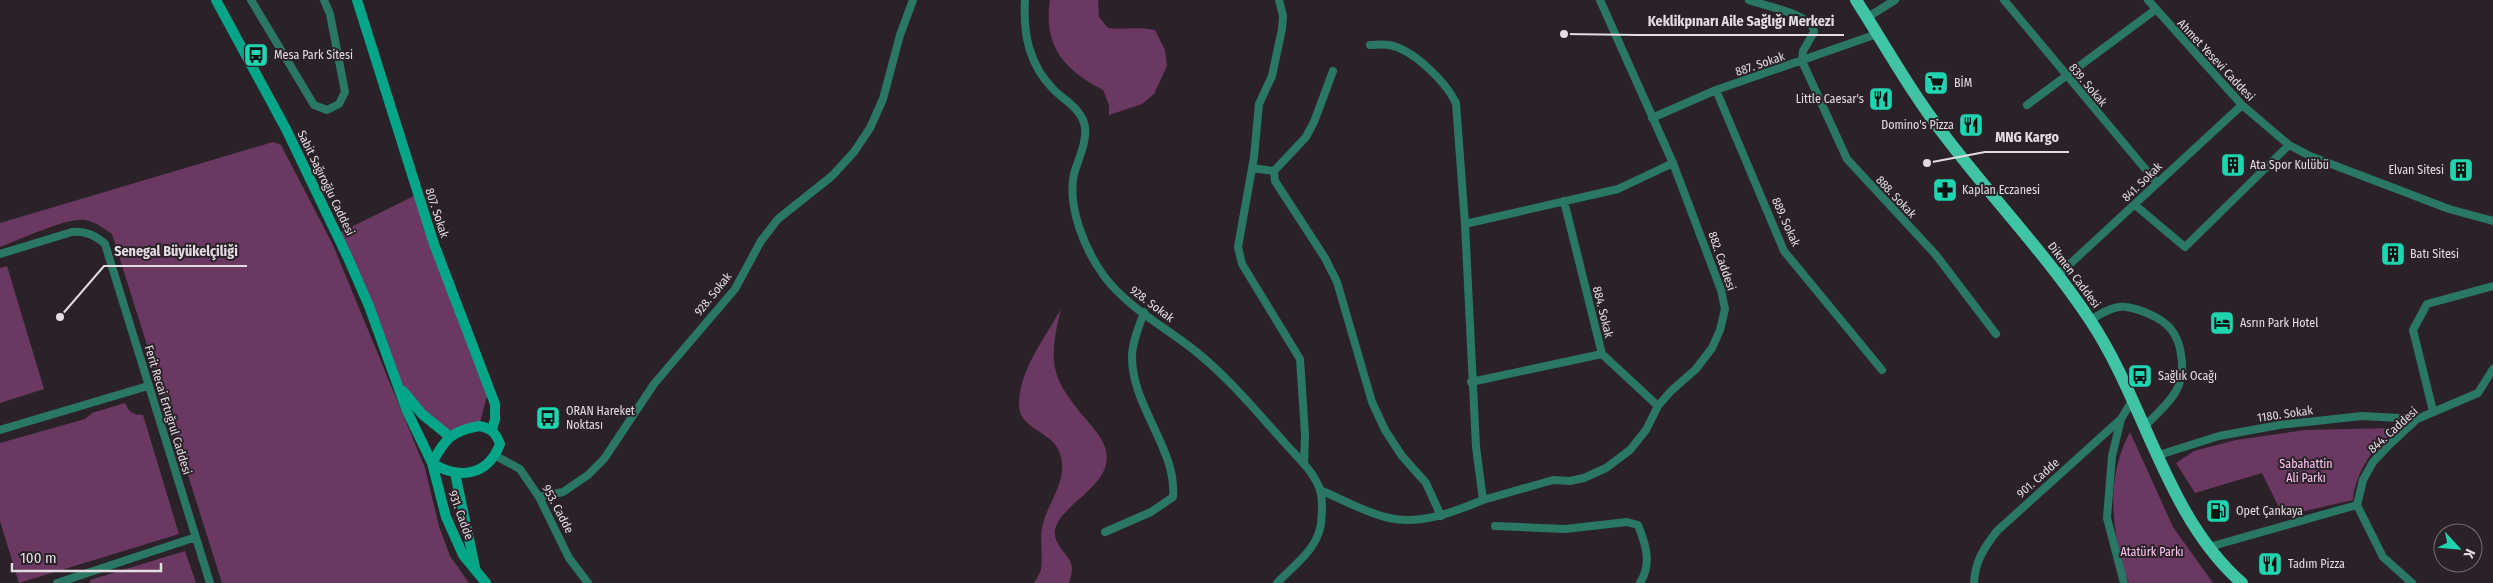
<svg xmlns="http://www.w3.org/2000/svg" width="2493" height="583" font-family="'Fira Sans Condensed',sans-serif">
<style>
.green{fill:#6a3861}
.lines{fill:none;stroke-linecap:round;stroke-linejoin:round}
.minor{stroke:#2a7765;stroke-width:8}
.secondary{stroke:#05a588;stroke-width:10}
.primary{stroke:#40c4a5;stroke-width:12}
.labels{text-anchor:middle;dominant-baseline:central;stroke-width:4;stroke-linejoin:round;paint-order:stroke}
.poi-label{font-size:12px;fill:#e3dce2;stroke:#2b2229;text-anchor:start}
.street-label{font-size:12px;fill:#e3dce2;stroke:#2b2229}
.park-label{font-size:12px;fill:#ffc4f3;stroke:#2b2229}
.leader{fill:none;stroke:#e3dce2;stroke-width:2}
.callout-dot{fill:#e3dce2;stroke:#2b2229;stroke-width:2}
.callout-label{font-size:14px;text-anchor:middle;font-weight:bold;fill:#e3dce2;stroke:#2b2229;stroke-width:4;stroke-linejoin:round;paint-order:stroke}
</style>
<rect width="100%" height="100%" fill="#2b2229"/>
<path class="green" d="M 1050,0 L 1098,0 L 1099,17 L 1108,28 C 1126,30 1137,26 1155,30 L 1165,50 L 1167,66 L 1154,94 L 1142,104 L 1109,115 L 1109,105 L 1103,90 C 1064,70 1043,46 1050,0 Z
M 273,142 L 281,145 L 333,245 L 425,468 L 439,526 L 450,556 L 469,583 L 222,583 L 112,234 C 103,228 96,222 85,220 C 67,217 19,240 0,247 L 0,223 Z
M 418,194 L 487,396 L 479,426 L 449,436 L 397,384 L 337,234 Z
M 7,266 L 44,389 L 0,403 L 0,268 Z
M 1061,309 C 1048,362 1050,377 1086,419 C 1093,428 1104,439 1106,451 C 1113,483 1069,500 1057,524 C 1049,539 1064,550 1070,561 C 1074,568 1071,576 1069,583 L 1034,583 C 1036,579 1040,574 1041,569 C 1043,561 1040,540 1042,528 C 1047,501 1072,478 1058,449 C 1049,431 1019,428 1019,405 C 1019,370 1045,338 1061,309 Z
M 125,403 C 129,412 133,415 143,415 L 179,534 L 19,583 L 0,521 L 0,443 L 85,419 L 92,413 Z
M 2392,428 L 2393,434 C 2372,445 2354,478 2353,500 L 2283,516 L 2262,473 L 2195,493 L 2176,463 L 2194,451 L 2236,440 L 2305,430 Z
M 2130,432 L 2173,527 L 2213,583 L 2129,583 C 2111,535 2105,478 2130,432 Z
M 185,551 L 196,583 L 90,583 L 90,580 Z"/>
<g class="lines">
<path class="minor" d="M 251,0 L 314,105 L 327,110 L 339,104 L 345,92 L 330,14 L 324,0
M 1025,0 C 1023,34 1029,65 1054,90 C 1065,101 1082,109 1085,127 C 1087,142 1078,160 1074,174 C 1067,207 1085,250 1104,276 C 1127,307 1165,327 1194,350 C 1228,377 1255,410 1284,442 C 1296,456 1314,471 1320,490 C 1323,499 1322,514 1321,524 C 1317,550 1294,565 1277,583
M 1279,0 L 1283,16 L 1282,29 L 1272,76 L 1259,104 L 1254,157 L 1238,247 L 1242,264 L 1300,359 L 1305,434 L 1304,464
M 1749,0 C 1764,6 1813,14 1814,32 L 1803,51 L 1802,61 L 1847,159 L 1936,255 L 1996,334
M 2004,0 L 2157,183
M 2148,0 L 2242,105 L 2289,145 L 2310,156 L 2449,209 L 2493,221
M 1868,17 L 1895,0
M 1333,71 L 1314,122 L 1306,137 L 1274,171 L 1275,181 L 1325,258 L 1337,282 L 1372,402 L 1385,430 L 1402,456 L 1426,483 L 1441,516
M 1716,90 L 1784,251 L 1882,370
M 2027,105 L 2155,10
M 1652,118 L 1716,90 L 1877,34
M 1252,168 L 1274,171
M 1564,201 L 1602,354 L 1658,406
M 2135,205 L 2185,247 L 2289,145
M 1465,224 L 1618,189 L 1673,163
M 0,254 L 72,232 C 86,231 95,235 105,244 L 210,583
M 2058,275 L 2242,105
M 2091,320 C 2100,314 2114,305 2126,307 C 2140,309 2160,317 2170,328 C 2183,343 2186,374 2176,391 C 2169,404 2156,414 2146,425
M 1471,382 L 1602,354
M 2433,411 L 2413,330 L 2427,304 L 2493,286
M 2121,419 L 2112,456 L 2107,518 L 2124,583
M 0,430 L 148,386
M 2159,455 L 2219,436 L 2279,425 L 2362,416 L 2417,419
M 496,456 L 520,469 L 539,497 L 569,558 L 588,583
M 1320,490 C 1342,499 1366,513 1389,518 C 1421,525 1454,512 1483,500 L 1476,447 L 1465,224 L 1456,103 C 1446,82 1413,49 1389,45 C 1383,44 1376,45 1370,45
M 539,497 L 563,492 L 588,475 L 604,459 L 654,384 L 735,289 L 761,241 L 778,219 L 832,176 L 854,152 L 870,128 L 883,99 L 900,35 L 913,0
M 1483,500 L 1553,480 L 1570,481 L 1584,478 L 1606,468 L 1630,450 L 1646,430 L 1658,406 L 1671,391 L 1696,369 L 1712,348 L 1720,330 L 1725,309 L 1721,290 L 1673,163 L 1600,0
M 1495,526 L 1565,529 L 1627,522 L 1638,525 C 1646,545 1652,564 1640,583
M 1105,532 L 1151,512 L 1173,497 C 1177,449 1132,407 1132,357 C 1132,342 1139,327 1144,312
M 2209,547 L 2357,505
M 57,583 L 196,537
M 1974,583 C 1975,561 1984,548 1997,531 L 2121,419 L 2133,399
M 2412,583 L 2383,557 L 2357,505 L 2363,480 L 2373,462 L 2389,445 L 2417,419 L 2478,393 L 2493,369"/>
<path class="secondary" d="M 216,0 L 286,129 L 348,258 L 369,306 L 407,411 L 432,463 L 446,517 L 463,555 L 486,583
M 357,0 L 434,244 L 495,404 L 495,419 L 492,430
M 403,391 L 422,414 L 449,436
M 479,426 C 491,428 496,433 500,444 C 488,476 459,480 432,463 C 445,439 451,431 479,426 Z
M 455,473 L 475,567"/>
<path class="primary" d="M 1856,0 C 1885,45 1912,94 1945,136 C 1992,198 2047,255 2090,320 C 2145,402 2166,517 2242,583"/>
</g>
<defs>
<symbol id="bus-square" viewBox="-11 -11 22 22"><rect x="-9" y="-9" width="18" height="18" rx="4" fill="#1ed5b0" stroke="#2b2229"/><path d="M-5-6H5V4H4V6H2V4H-2V6H-4V4H-5ZM-3.5-4V0h7V-4ZM-3.5 1.2v1.5H-2V1.2ZM2 1.2v1.5H3.5V1.2Z" fill="#111"/></symbol>
<symbol id="supermarket-square" viewBox="-11 -11 22 22"><rect x="-9" y="-9" width="18" height="18" rx="4" fill="#1ed5b0" stroke="#2b2229"/><path d="M-6-5.5h2.5l.6 2H6L4.5 2H-2.5L-4.4-4H-6ZM-1.5 3.2a1.3 1.3 0 1 0 .1 0ZM3 3.2a1.3 1.3 0 1 0 .1 0Z" fill="#111"/></symbol>
<symbol id="restaurant-square" viewBox="-11 -11 22 22"><rect x="-9" y="-9" width="18" height="18" rx="4" fill="#1ed5b0" stroke="#2b2229"/><path d="M-5-6h1v4h1v-4h1v4h1v-4h1v5L-1.5 .5V6h-2V.5L-5-1ZM5-6V6H3V1.5H1.5Q1.5-4 5-6Z" fill="#111"/></symbol>
<symbol id="building-square" viewBox="-11 -11 22 22"><rect x="-9" y="-9" width="18" height="18" rx="4" fill="#1ed5b0" stroke="#2b2229"/><path d="M-4-6H4V6H1V3H-1V6H-4ZM-2.5-4.3h1.7v1.8h-1.7ZM.8-4.3h1.7v1.8H.8ZM-2.5-1h1.7V.8h-1.7ZM.8-1h1.7V.8H.8Z" fill="#111"/></symbol>
<symbol id="pharmacy-square" viewBox="-11 -11 22 22"><rect x="-9" y="-9" width="18" height="18" rx="4" fill="#1ed5b0" stroke="#2b2229"/><path d="M-2-6h4v4h4v4h-4v4h-4v-4h-4v-4h4Z" fill="#111"/></symbol>
<symbol id="hotel-square" viewBox="-11 -11 22 22"><rect x="-9" y="-9" width="18" height="18" rx="4" fill="#1ed5b0" stroke="#2b2229"/><path d="M-6-4.5h1.5V1H6V5H4.5V3h-9V5H-6ZM-4 0a1.8 1.8 0 1 1 3.6 0ZM.5 0V-2.5h3Q6-2.5 6 0Z" fill="#111"/></symbol>
<symbol id="fuel-square" viewBox="-11 -11 22 22"><rect x="-9" y="-9" width="18" height="18" rx="4" fill="#1ed5b0" stroke="#2b2229"/><path d="M-5.5-6h7V0h2V4h1.3V-2.5L3-4.5l.8-.8L6-3V5H2.5V1h-1V6h-7ZM-4.2-4.7v3.2H.2V-4.7Z" fill="#111"/></symbol>
</defs>
<g fill-rule="evenodd">
<use href="#bus-square" x="242" y="41" width="28" height="28"/>
<use href="#supermarket-square" x="1922" y="69" width="28" height="28"/>
<use href="#restaurant-square" x="1867" y="85" width="28" height="28"/>
<use href="#restaurant-square" x="1957" y="111" width="28" height="28"/>
<use href="#building-square" x="2219" y="151" width="28" height="28"/>
<use href="#building-square" x="2447" y="156" width="28" height="28"/>
<use href="#pharmacy-square" x="1931" y="176" width="28" height="28"/>
<use href="#building-square" x="2379" y="240" width="28" height="28"/>
<use href="#hotel-square" x="2208" y="309" width="28" height="28"/>
<use href="#bus-square" x="2126" y="362" width="28" height="28"/>
<use href="#bus-square" x="534" y="404" width="28" height="28"/>
<use href="#fuel-square" x="2204" y="497" width="28" height="28"/>
<use href="#restaurant-square" x="2256" y="550" width="28" height="28"/>
</g>
<g class="labels">
<g class="poi-label">
<text x="274" y="55">Mesa Park Sitesi</text>
<text x="1954" y="83">BİM</text>
<text x="1864" y="99" text-anchor="end">Little Caesar's</text>
<text x="1954" y="125" text-anchor="end">Domino's Pizza</text>
<text x="2250" y="165">Ata Spor Kulübü</text>
<text x="2444" y="170" text-anchor="end">Elvan Sitesi</text>
<text x="1962" y="190">Kaplan Eczanesi</text>
<text x="2410" y="254">Batı Sitesi</text>
<text x="2240" y="323">Asrın Park Hotel</text>
<text x="2158" y="376">Sağlık Ocağı</text>
<text x="566" y="411">ORAN Hareket<tspan x="566" dy="14">Noktası</tspan></text>
<text x="2236" y="511">Opet Çankaya</text>
<text x="2288" y="564">Tadım Pizza</text>
</g>
<g class="street-label">
<text transform="translate(2216 60) rotate(47)">Ahmet Yesevi Caddesi</text>
<text transform="translate(1760 64) rotate(-19)">887. Sokak</text>
<text transform="translate(2088 85) rotate(50)">839. Sokak</text>
<text transform="translate(2142 182) rotate(-44)">841. Sokak</text>
<text transform="translate(326 183) rotate(64)">Sabit Sağıroğlu Caddesi</text>
<text transform="translate(1896 197) rotate(47)">888. Sokak</text>
<text transform="translate(437 213) rotate(72)">807. Sokak</text>
<text transform="translate(1786 222) rotate(66)">889. Sokak</text>
<text transform="translate(1722 261) rotate(71)">882. Caddesi</text>
<text transform="translate(2074 275) rotate(53)">Dikmen Caddesi</text>
<text transform="translate(713 294) rotate(-51)">928. Sokak</text>
<text transform="translate(1152 304) rotate(37)">928. Sokak</text>
<text transform="translate(1603 312) rotate(76)">884. Sokak</text>
<text transform="translate(168 410) rotate(73)">Ferit Recai Ertuğrul Caddesi</text>
<text transform="translate(2285 414) rotate(-8)">1180. Sokak</text>
<text transform="translate(2393 430) rotate(-42)">844. Caddesi</text>
<text transform="translate(2038 478) rotate(-42)">901. Cadde</text>
<text transform="translate(558 509) rotate(62)">953. Cadde</text>
<text transform="translate(461 515) rotate(70)">931. Cadde</text>
</g>
<g class="park-label">
<text x="2306" y="464">Sabahattin<tspan x="2306" dy="14">Ali Parkı</tspan></text>
<text x="2152" y="552">Atatürk Parkı</text>
</g>
</g>
<path class="leader" d="M1564 34L1637 35H1844M1927 163L1985 152H2069M60 317L104 266H247"/>
<g class="callout-dot">
<circle cx="1564" cy="34" r="5"/>
<circle cx="1927" cy="163" r="5"/>
<circle cx="60" cy="317" r="5"/>
</g>
<g class="callout-label">
<text x="1741" y="26">Keklikpınarı Aile Sağlığı Merkezi</text>
<text x="2027" y="142">MNG Kargo</text>
<text x="176" y="256">Senegal Büyükelçiliği</text>
</g>
<g transform="translate(2458 548) rotate(116)"><circle r="24" fill="#2b2229" stroke="#756c73"/>
<path d="M0-4L9 19L0 12L-9 19Z" fill="#1ed5b0"/>
<text y="-8" font-size="14" font-weight="bold" text-anchor="middle" fill="#e3dce2">K</text>
</g>
<path d="M12 563v8h149v-8" fill="none" stroke="#e3dce2" stroke-width="2.5"/>
<text x="20" y="563" font-size="15" fill="#e3dce2" stroke="#2b2229" stroke-width="4" paint-order="stroke">100 m</text>
</svg>
